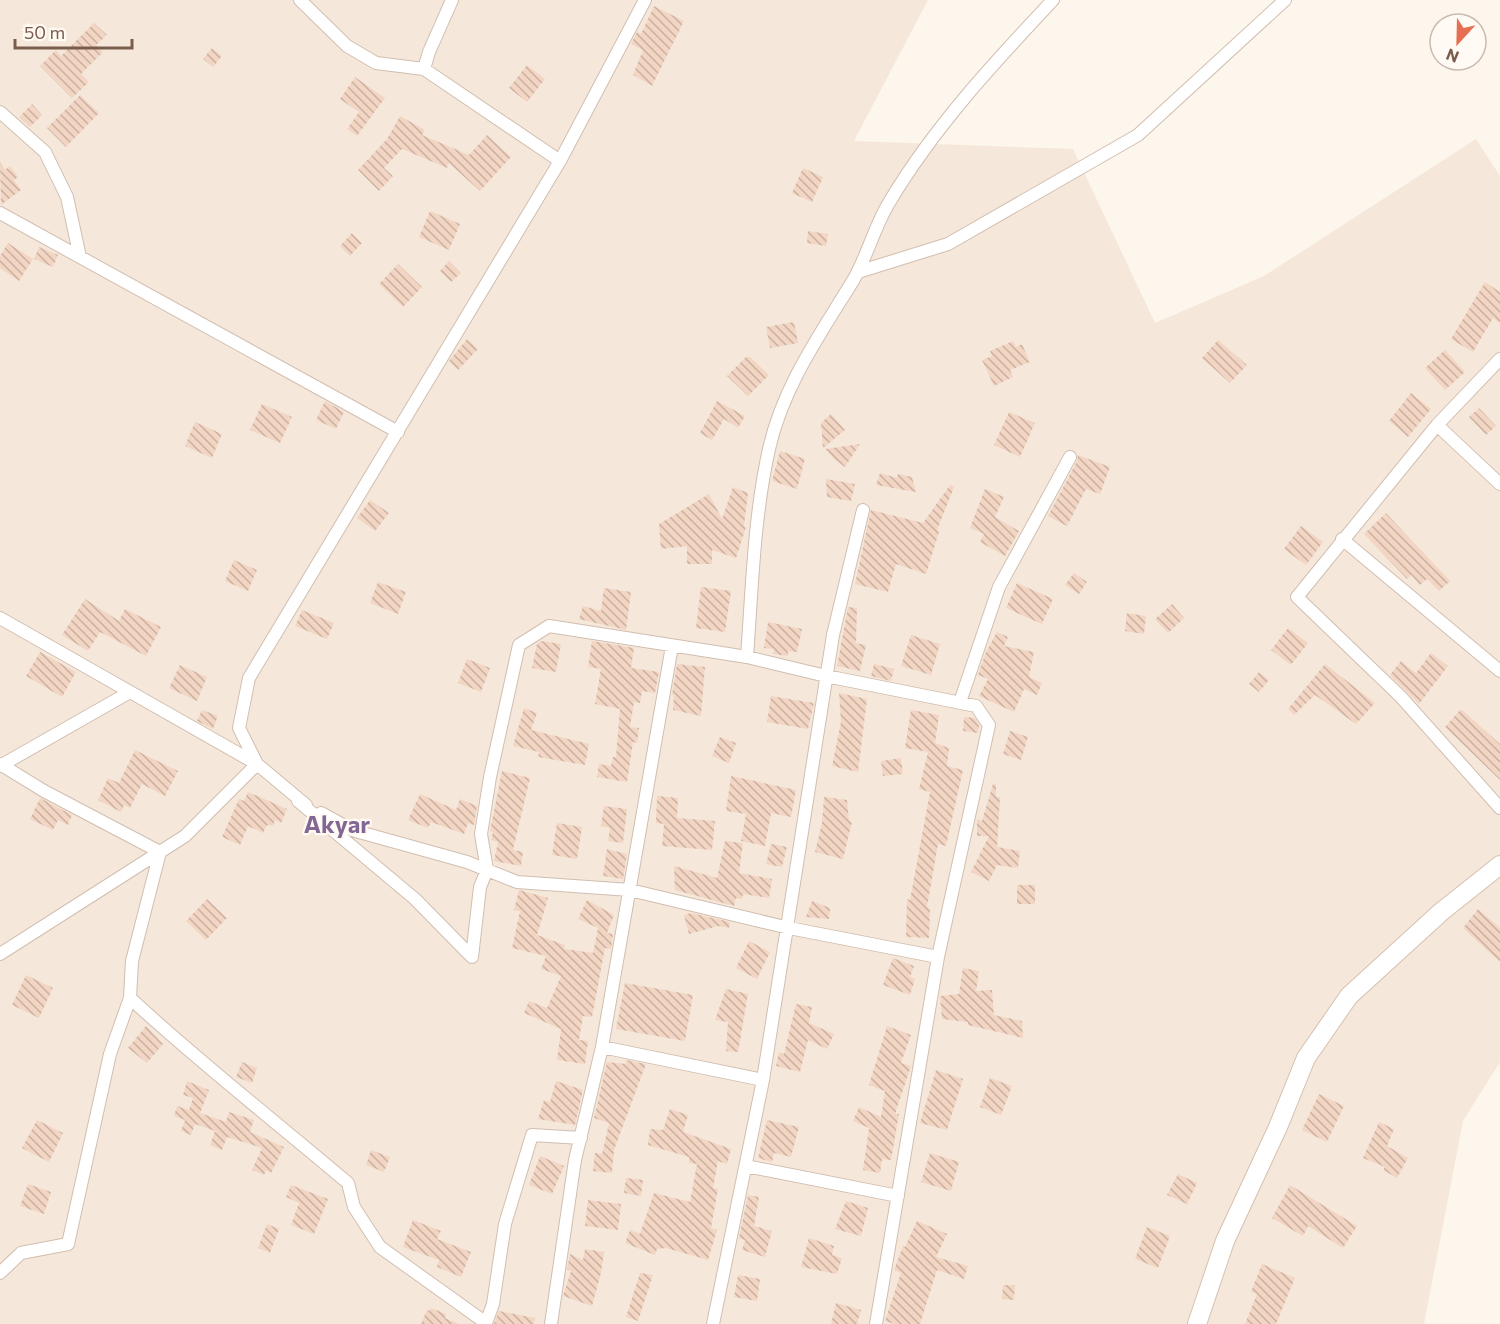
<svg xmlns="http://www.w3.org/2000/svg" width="1500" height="1324" font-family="Commissioner,sans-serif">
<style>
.residential{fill:#f5e8da}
.building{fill:url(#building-back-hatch)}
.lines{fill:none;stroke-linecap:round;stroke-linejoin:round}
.street-casing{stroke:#d1beb0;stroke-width:14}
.secondary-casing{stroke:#d6c0b0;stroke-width:20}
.street{stroke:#fff;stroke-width:12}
.secondary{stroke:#fff;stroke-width:18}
.labels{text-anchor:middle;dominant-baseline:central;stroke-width:4.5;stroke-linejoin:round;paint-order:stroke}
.district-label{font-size:24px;font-weight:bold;fill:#846695;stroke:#fffaf3}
</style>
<defs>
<pattern id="building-back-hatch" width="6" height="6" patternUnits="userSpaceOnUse" patternTransform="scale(1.5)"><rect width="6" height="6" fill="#f3d5c3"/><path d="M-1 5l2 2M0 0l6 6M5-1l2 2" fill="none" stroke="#cab0a1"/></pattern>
</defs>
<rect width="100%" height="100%" fill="#fdf6ec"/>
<path class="residential" d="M 0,0 L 928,0 L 854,141 L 1073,149 L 1155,323 L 1264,276 L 1476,139 L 1500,176 L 1500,1062 L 1463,1121 L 1424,1324 L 0,1324 Z"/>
<path class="building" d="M 654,6 L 684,21 L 652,86 L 633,75 L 643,50 L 631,44 L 637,32 L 641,34 Z
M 94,23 L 107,35 L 96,45 L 103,52 L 81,74 L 89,82 L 72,98 L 40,66 L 56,50 L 61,56 Z
M 212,48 L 222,56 L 213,67 L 203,59 Z
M 527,65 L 545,79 L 527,102 L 509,88 Z
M 355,77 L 385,98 L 357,136 L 347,129 L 359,112 L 340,99 Z
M 80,95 L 99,113 L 66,147 L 47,128 Z
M 32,104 L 42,115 L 30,127 L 19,117 Z
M 400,116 L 425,130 L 422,135 L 469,155 L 487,135 L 511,157 L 480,191 L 449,163 L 447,168 L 402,149 L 384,168 L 393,176 L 379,191 L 358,170 L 387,139 Z
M 0,162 L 5,170 L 10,166 L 18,177 L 14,180 L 21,190 L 1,205 Z
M 803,168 L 823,177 L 812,202 L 792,193 Z
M 430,211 L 460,224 L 449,250 L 419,237 Z
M 808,231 L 828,234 L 826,246 L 807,243 Z
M 352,233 L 362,243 L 350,256 L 340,246 Z
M 8,243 L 33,259 L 19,281 L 0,268 L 0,256 Z
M 39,247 L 58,255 L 53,267 L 34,259 Z
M 449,261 L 461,273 L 451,282 L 440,271 Z
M 398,264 L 422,287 L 403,307 L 379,284 Z
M 1485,282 L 1500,292 L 1500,323 L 1493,318 L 1473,352 L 1451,339 Z
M 794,322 L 798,343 L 770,348 L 766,327 Z
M 467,339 L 478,349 L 458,370 L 449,361 Z
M 1218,340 L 1247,365 L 1230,383 L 1202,358 Z
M 1013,341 L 1016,347 L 1022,344 L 1030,362 L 1010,370 L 1013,377 L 994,386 L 982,360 L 992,356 L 990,351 Z
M 1445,350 L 1465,372 L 1445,390 L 1425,368 Z
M 746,357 L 750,357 L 769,375 L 748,396 L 727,376 Z
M 1411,393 L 1431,409 L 1408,437 L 1389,421 Z
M 325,401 L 344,412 L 336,429 L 316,420 Z
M 717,401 L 745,416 L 738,428 L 724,419 L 712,440 L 700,433 Z
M 262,404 L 292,417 L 280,443 L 250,430 Z
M 1479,408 L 1496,426 L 1486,435 L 1469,417 Z
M 1009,412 L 1035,423 L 1020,457 L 994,445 Z
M 831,414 L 845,430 L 823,448 L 821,423 Z
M 195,422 L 222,434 L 212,458 L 185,446 Z
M 860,444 L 845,467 L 835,460 L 825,449 Z
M 780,451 L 805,459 L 797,489 L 772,481 Z
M 1078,455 L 1110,467 L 1100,494 L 1086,489 L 1067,526 L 1048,516 L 1077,461 Z
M 880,473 L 897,478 L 898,474 L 912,477 L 916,492 L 876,485 Z
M 826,479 L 855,484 L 851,501 L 827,497 Z
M 950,485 L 954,487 L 937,530 L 939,532 L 926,574 L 896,564 L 888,592 L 855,584 L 871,510 L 923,523 Z
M 733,487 L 748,493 L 744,526 L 746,527 L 736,558 L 712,550 L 712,564 L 687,564 L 687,546 L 661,549 L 659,524 L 709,494 L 722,519 Z
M 985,489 L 1004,497 L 995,517 L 1019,531 L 1005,556 L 980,542 L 984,534 L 970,528 Z
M 370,500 L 389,513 L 375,531 L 357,518 Z
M 1386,513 L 1450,581 L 1439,591 L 1427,579 L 1420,585 L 1411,575 L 1407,579 L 1364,534 Z
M 1301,526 L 1323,542 L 1306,565 L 1284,549 Z
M 234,560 L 257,570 L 248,591 L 225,581 Z
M 1074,573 L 1087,582 L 1079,594 L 1065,585 Z
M 378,582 L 406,592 L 398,614 L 370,603 Z
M 1017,583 L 1053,599 L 1042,624 L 1006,608 Z
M 701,587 L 731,591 L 725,632 L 696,628 Z
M 604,588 L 631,592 L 626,630 L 579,619 L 583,606 L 601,611 Z
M 85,599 L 119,621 L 125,609 L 161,627 L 146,656 L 100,632 L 88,651 L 62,635 Z
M 1172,604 L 1184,618 L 1168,633 L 1155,619 Z
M 848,607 L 857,608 L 856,643 L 866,645 L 860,671 L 837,666 Z
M 302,610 L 334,623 L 327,639 L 295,626 Z
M 1127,613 L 1146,616 L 1144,634 L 1125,631 Z
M 768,622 L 802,629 L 797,652 L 788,651 L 788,656 L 773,654 L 774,649 L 764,648 Z
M 1288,628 L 1308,643 L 1291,665 L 1271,650 Z
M 997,632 L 1008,637 L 1004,646 L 1034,652 L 1029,677 L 1042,683 L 1037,695 L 1024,689 L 1014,712 L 979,696 L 988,679 L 978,675 L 986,652 Z
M 911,635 L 940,644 L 931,675 L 901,666 Z
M 541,641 L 561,644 L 556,672 L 532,668 L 537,644 Z
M 592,641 L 634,648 L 631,668 L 659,672 L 655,693 L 642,691 L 640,703 L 634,702 L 630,727 L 639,728 L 637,743 L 633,742 L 627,782 L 597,777 L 599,764 L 611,766 L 613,757 L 616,757 L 620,709 L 595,704 L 601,669 L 588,667 Z
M 40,652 L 76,672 L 62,697 L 26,676 Z
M 1431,653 L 1448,666 L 1419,704 L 1390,675 L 1401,661 L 1416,673 Z
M 467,659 L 490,668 L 481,692 L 458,683 Z
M 677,664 L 705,667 L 701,716 L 673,710 L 674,695 L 672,695 Z
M 874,664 L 894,669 L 891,681 L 871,676 Z
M 1325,664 L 1375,703 L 1356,724 L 1315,695 L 1294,715 L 1288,709 Z
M 180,665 L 207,677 L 197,701 L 169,688 Z
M 1259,672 L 1269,680 L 1259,692 L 1249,684 Z
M 839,693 L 867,699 L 858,772 L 832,766 L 841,722 Z
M 771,696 L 814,703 L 808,729 L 767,722 Z
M 524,708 L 537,713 L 531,730 L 589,744 L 585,765 L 538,757 L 539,752 L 513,746 Z
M 1461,709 L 1500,744 L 1500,780 L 1445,727 Z
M 202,710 L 218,716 L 213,729 L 197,721 Z
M 911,710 L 939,715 L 935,743 L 949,748 L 947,766 L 963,770 L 946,846 L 938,844 L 927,907 L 930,909 L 929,938 L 906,937 L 907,899 L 910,900 L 930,792 L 919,789 L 928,752 L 905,748 Z
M 964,717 L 975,718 L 979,725 L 978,733 L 963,731 Z
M 1010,731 L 1028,737 L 1021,760 L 1003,754 Z
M 720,737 L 736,743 L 729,763 L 712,756 Z
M 135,750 L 178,771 L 165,796 L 142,784 L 130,808 L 124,805 L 121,812 L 98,800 L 108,778 L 119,783 Z
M 901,758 L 903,774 L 883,776 L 881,761 Z
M 502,771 L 530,778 L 513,850 L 523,852 L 521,866 L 494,861 L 498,842 L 491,840 L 493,832 L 490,831 Z
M 731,776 L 796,790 L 791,817 L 771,813 L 765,846 L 741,841 L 746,814 L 726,811 Z
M 993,784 L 996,784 L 996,797 L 1000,797 L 997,847 L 1020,851 L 1018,868 L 997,865 L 989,881 L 971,872 L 989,836 L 977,836 L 977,819 L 982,821 Z
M 248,792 L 287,809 L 281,823 L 275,820 L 273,826 L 267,825 L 263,833 L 248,826 L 240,845 L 222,837 L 239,799 L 244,801 Z
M 420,794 L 456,810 L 460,799 L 477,806 L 474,825 L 468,823 L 464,834 L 431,822 L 428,828 L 408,820 Z
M 657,796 L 678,798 L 677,818 L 715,821 L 712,850 L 662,846 L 664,824 L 656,823 Z
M 824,797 L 847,800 L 849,821 L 852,822 L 843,859 L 815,852 L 822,823 Z
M 40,798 L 72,815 L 68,825 L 58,820 L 53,830 L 30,819 Z
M 604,806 L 627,809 L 623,843 L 608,841 L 610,828 L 601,826 Z
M 557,823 L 582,827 L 577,859 L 552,855 Z
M 725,841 L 743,843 L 739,873 L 772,879 L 769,898 L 743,894 L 742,899 L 736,898 L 734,906 L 675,890 L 674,866 L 717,878 Z
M 771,844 L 787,847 L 782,867 L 766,864 Z
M 607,849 L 627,854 L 623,879 L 603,876 Z
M 1017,885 L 1035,885 L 1035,904 L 1017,904 Z
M 519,890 L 548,898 L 537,935 L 565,945 L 564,949 L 593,953 L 598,928 L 578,919 L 587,900 L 614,915 L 607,933 L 613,934 L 611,949 L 605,948 L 592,1017 L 583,1016 L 579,1040 L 588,1041 L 585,1064 L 557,1060 L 561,1029 L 524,1013 L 529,1001 L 547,1008 L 561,976 L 541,969 L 546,956 L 512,948 L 520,911 L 514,910 Z
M 207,899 L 227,918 L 206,940 L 186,921 Z
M 812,901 L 830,908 L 829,919 L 806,917 Z
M 1478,909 L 1500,928 L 1500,962 L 1463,928 Z
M 691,913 L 730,922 L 729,928 L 718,926 L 689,934 L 684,915 Z
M 749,941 L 770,952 L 757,979 L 736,968 Z
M 893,958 L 914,966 L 910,977 L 915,979 L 910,995 L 883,985 Z
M 963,968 L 979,971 L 976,991 L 992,990 L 994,1015 L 1022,1021 L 1023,1038 L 968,1025 L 968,1022 L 942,1019 L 940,996 L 959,994 Z
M 26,975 L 53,988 L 39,1018 L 12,1005 Z
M 625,983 L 693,995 L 685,1041 L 616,1029 Z
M 726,989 L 748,994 L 738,1052 L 726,1051 L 728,1022 L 715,1020 Z
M 796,1004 L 812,1007 L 809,1023 L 834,1034 L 827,1049 L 808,1040 L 800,1072 L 776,1066 L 779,1052 L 784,1054 Z
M 146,1026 L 163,1044 L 147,1063 L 128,1048 Z
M 887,1026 L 911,1035 L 901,1063 L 911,1066 L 895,1114 L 899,1114 L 891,1160 L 882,1159 L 880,1173 L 863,1170 L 869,1128 L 853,1121 L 859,1107 L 881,1117 L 885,1091 L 869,1085 Z
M 626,1060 L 646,1064 L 614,1150 L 612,1173 L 593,1171 L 595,1153 L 602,1154 L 609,1123 L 594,1118 L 607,1062 L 626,1064 Z
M 242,1062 L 257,1068 L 252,1083 L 236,1077 Z
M 936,1070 L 963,1079 L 947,1130 L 920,1123 Z
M 990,1078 L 1012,1086 L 1001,1115 L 980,1107 Z
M 187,1081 L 209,1090 L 200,1113 L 226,1122 L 229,1112 L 254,1120 L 250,1132 L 284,1147 L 271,1173 L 266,1170 L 264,1175 L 252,1170 L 262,1148 L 227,1137 L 222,1150 L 210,1145 L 215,1131 L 195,1124 L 191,1135 L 181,1131 L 185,1120 L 174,1116 L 177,1106 L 189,1110 L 193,1098 L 183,1095 Z
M 556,1081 L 583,1090 L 575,1125 L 538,1119 L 544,1100 L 550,1102 Z
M 1319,1094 L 1344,1106 L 1327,1142 L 1302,1130 Z
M 670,1109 L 688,1115 L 683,1132 L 731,1149 L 727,1164 L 718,1161 L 713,1188 L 718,1189 L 711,1228 L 717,1230 L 708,1260 L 666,1248 L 657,1249 L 655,1255 L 625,1243 L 630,1230 L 640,1234 L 654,1193 L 690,1202 L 697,1164 L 689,1163 L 689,1157 L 648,1145 L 650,1129 L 663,1130 Z
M 37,1120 L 63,1133 L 49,1162 L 22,1148 Z
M 767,1120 L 799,1127 L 791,1157 L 774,1153 L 772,1162 L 758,1158 Z
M 1379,1122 L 1394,1129 L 1387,1146 L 1408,1158 L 1397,1178 L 1383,1170 L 1385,1167 L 1363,1158 Z
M 371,1150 L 390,1157 L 384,1172 L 366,1165 Z
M 930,1153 L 959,1162 L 951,1191 L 921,1182 Z
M 540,1156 L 564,1166 L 552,1194 L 529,1185 Z
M 1178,1174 L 1197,1183 L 1187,1204 L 1167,1195 Z
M 626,1178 L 643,1180 L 641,1196 L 624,1193 Z
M 28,1184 L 51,1192 L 44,1214 L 20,1206 Z
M 291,1185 L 328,1199 L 314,1234 L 291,1225 L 299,1203 L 286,1197 Z
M 1290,1185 L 1357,1226 L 1343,1248 L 1308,1226 L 1303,1236 L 1272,1218 Z
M 748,1195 L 759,1197 L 754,1226 L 772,1231 L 765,1257 L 742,1250 L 745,1240 L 739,1238 Z
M 588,1200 L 621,1204 L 618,1230 L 585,1226 Z
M 846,1201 L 868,1208 L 861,1236 L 835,1229 Z
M 413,1220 L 441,1231 L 437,1239 L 471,1252 L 461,1277 L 437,1267 L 439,1260 L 403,1247 Z
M 917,1221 L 947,1234 L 936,1257 L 968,1266 L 964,1279 L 937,1270 L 920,1324 L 894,1324 L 885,1321 L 901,1273 L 894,1270 L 903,1246 L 905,1247 Z
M 267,1224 L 279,1229 L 270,1253 L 258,1248 Z
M 1147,1227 L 1170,1236 L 1158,1268 L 1135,1259 Z
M 809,1238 L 834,1246 L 832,1255 L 842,1258 L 837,1274 L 801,1267 Z
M 585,1249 L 604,1252 L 601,1273 L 592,1306 L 563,1296 L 571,1271 L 567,1269 L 570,1254 L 583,1260 Z
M 1262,1264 L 1295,1278 L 1276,1324 L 1245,1324 L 1257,1294 L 1251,1292 Z
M 640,1273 L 653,1275 L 638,1321 L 626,1317 Z
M 738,1275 L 760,1279 L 757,1301 L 734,1297 Z
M 1003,1285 L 1015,1285 L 1014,1300 L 1002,1299 Z
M 836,1303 L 861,1310 L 857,1324 L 831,1324 Z
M 431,1308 L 446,1314 L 445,1318 L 459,1324 L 421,1324 L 427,1310 L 429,1311 Z
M 499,1311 L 535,1318 L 534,1324 L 494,1324 Z"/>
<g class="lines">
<defs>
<path id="street" d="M 300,0 L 347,46 L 376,63 L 424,69 L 560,161
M 424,69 L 429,52 L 452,0
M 0,112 L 45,152 L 67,197 L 80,257
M 0,213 L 398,432
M 858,272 L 948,244 L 1138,135 L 1285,0
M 1500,359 L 1437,425 L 1297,597 L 1401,697 L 1500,808
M 1437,425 L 1500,484
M 1342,539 L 1500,671
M 0,618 L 257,764 L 306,805
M 747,657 C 752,588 754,516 769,449 C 783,386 821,333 854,279 C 868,254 875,225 890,201 C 935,126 993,64 1053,0
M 960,702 L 999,587 L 1070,457
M 0,764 L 44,791 L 160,852 L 132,961 L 130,998 L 110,1054 L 68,1244 L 21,1253 L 0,1273
M 0,766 L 130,692
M 298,801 L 415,899 L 472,957 L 480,887 L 487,870 L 481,834 L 490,777 L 519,645 L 549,626 L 747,657 L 826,676 L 976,706 L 989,725 L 938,957 L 876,1324
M 321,813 L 352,830 L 467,862 L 517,882 L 630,890 L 789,928 L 938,957
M 0,954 L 185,836 L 257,764 L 239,728 L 249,678 L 560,161 L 645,0
M 130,998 C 200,1063 275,1121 348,1183 L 354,1207 L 380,1247 L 486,1323 L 493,1304 L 505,1224 L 532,1135 L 581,1138
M 602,1047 L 763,1080
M 746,1166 L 898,1196
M 551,1324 L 575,1160 L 602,1047 L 672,646
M 713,1324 L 763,1080 L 833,635 L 863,510"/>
<path id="secondary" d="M 1197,1324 L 1225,1241 L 1278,1127 L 1306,1058 L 1349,996 L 1441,912 L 1500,865"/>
</defs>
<use href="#street" class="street-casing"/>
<use href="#secondary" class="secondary-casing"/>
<use href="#street" class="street"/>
<use href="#secondary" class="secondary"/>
</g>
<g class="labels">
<g class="district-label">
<text x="337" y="823">Akyar</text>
</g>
</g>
<g transform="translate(1458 42) rotate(202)"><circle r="28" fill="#fffaf3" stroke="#cabbb1" stroke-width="1.5"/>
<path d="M0-4.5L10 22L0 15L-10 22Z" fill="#e76f51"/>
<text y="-9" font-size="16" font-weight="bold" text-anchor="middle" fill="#7a5c4d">N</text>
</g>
<path d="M15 39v9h117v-9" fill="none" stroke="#7a5c4d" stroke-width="3"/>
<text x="24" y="39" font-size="18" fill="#7a5c4d" stroke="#fffaf3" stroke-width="4.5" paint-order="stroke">50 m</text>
</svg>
